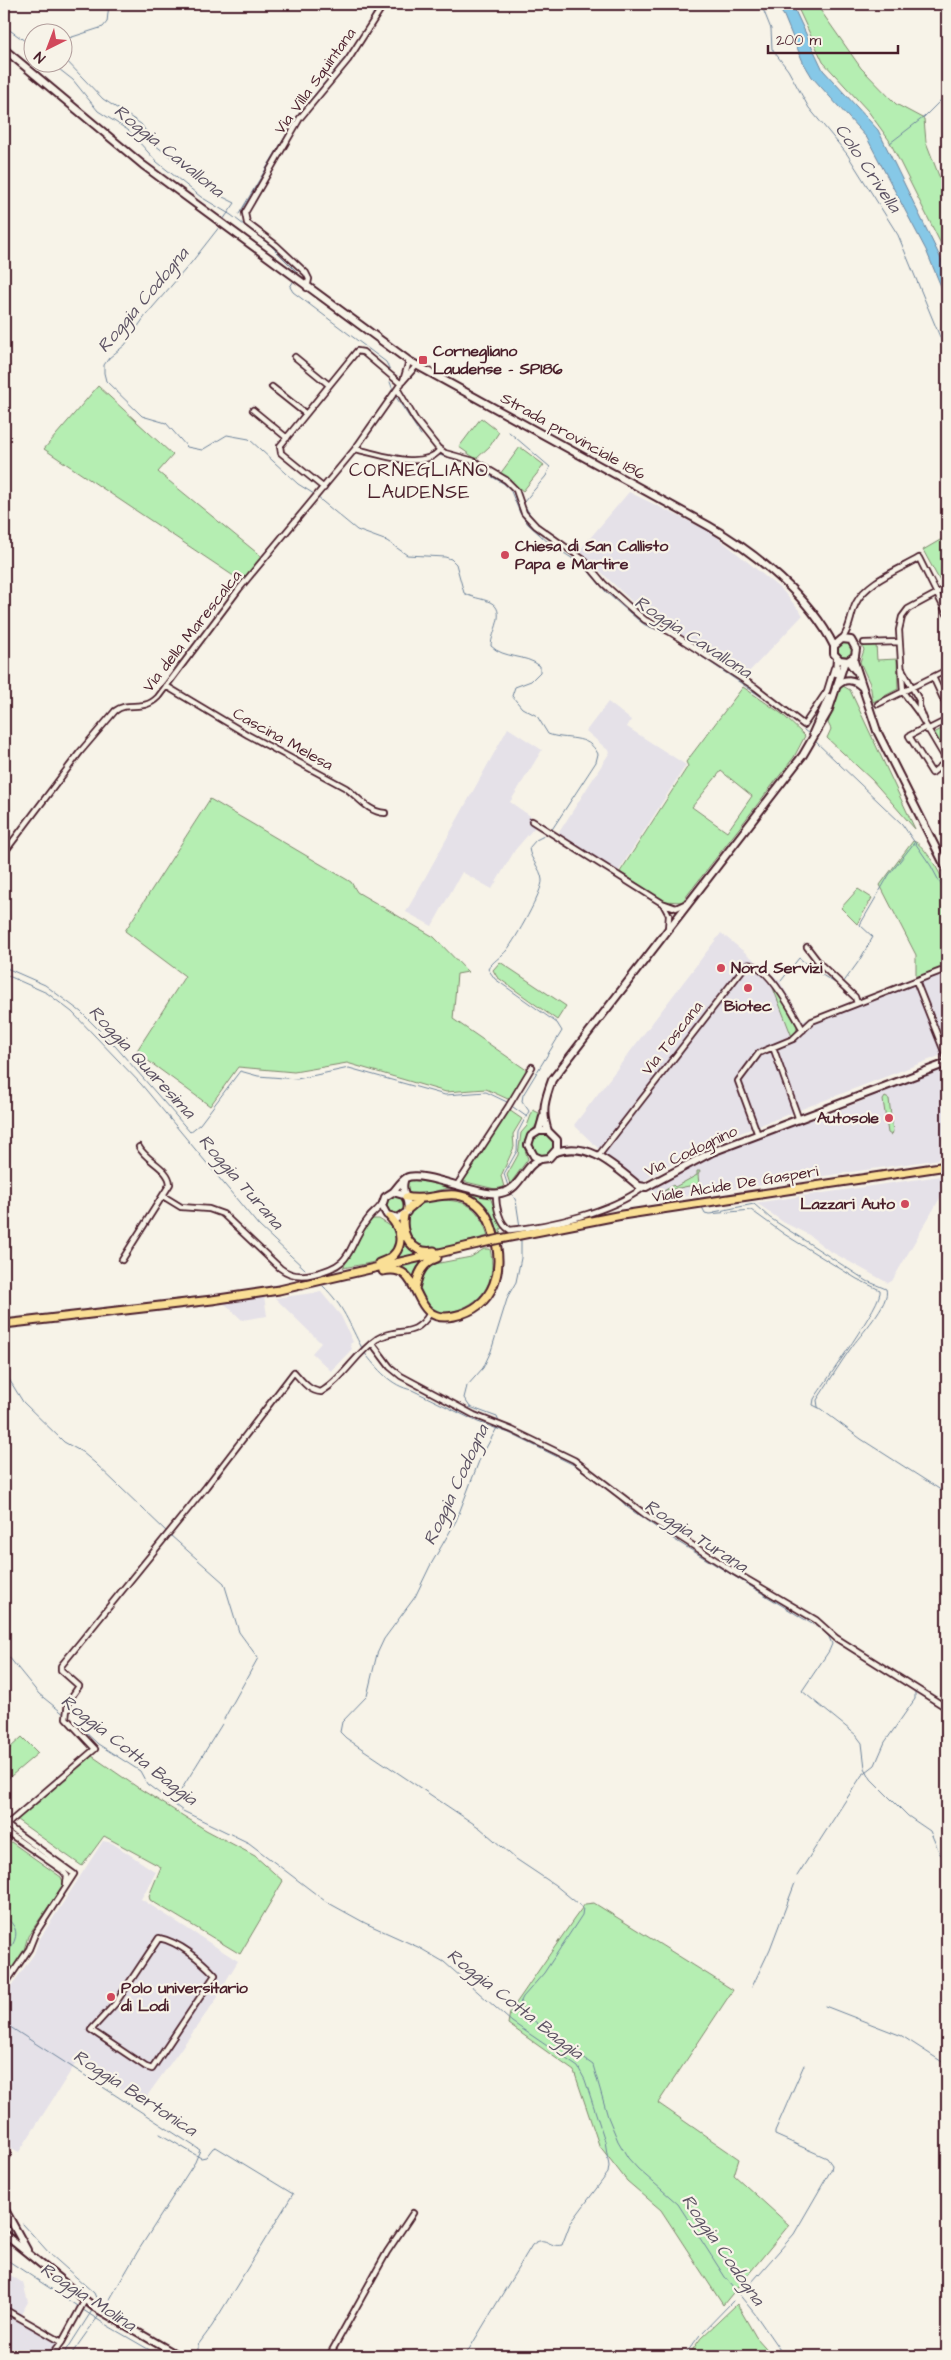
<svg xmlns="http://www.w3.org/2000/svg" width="951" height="2360" font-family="'Architects Daughter',sans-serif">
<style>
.built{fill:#e5e1e8}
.green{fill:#b5eeb2;stroke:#80866e;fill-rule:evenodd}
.water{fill:#86c8e7;stroke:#6e849c}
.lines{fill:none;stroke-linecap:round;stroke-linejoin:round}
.stream{stroke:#6e849c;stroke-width:1}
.street-casing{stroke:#4a1f2b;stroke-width:8}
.secondary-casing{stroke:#4a1f2b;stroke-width:10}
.primary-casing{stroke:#4a1f2b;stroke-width:11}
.street{stroke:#f7f3e8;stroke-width:4.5}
.secondary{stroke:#f7f3e8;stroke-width:6}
.primary{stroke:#fadf96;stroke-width:7}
.primary-bridge-casing{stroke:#4a1f2b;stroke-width:11;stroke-linecap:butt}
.primary-bridge{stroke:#fadf96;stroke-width:7}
.poi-dot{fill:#d1495b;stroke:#f7f3e8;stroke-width:2}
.labels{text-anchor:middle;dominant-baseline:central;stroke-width:4.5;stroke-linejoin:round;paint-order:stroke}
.street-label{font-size:16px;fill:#4a1f2b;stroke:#f7f3e8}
.poi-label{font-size:16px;font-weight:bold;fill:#4a1f2b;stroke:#f7f3e8;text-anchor:start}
.water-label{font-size:18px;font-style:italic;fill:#5c5263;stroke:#f7f3e8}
.quarter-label{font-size:19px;letter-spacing:1px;fill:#4a1f2b;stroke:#f7f3e8}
</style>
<rect width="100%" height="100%" fill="#f7f3e8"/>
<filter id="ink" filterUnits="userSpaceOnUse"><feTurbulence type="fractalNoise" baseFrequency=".02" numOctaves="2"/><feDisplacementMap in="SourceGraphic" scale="10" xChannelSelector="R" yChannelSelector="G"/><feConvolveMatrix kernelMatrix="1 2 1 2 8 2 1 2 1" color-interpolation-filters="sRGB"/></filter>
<g filter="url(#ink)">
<path class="built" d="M 629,492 L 711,532 L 783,591 L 803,615 L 745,676 L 645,614 L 579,551 Z
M 608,702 L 631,720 L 627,727 L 686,765 L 618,872 L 558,834 L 610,752 L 586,731 Z
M 508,728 L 542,750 L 510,802 L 539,822 L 515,850 L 492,889 L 462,872 L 432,926 L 406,912 Z
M 721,933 L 779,980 L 803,1021 L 947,966 L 947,1053 L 696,1150 L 642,1182 L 604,1154 L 574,1125 Z
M 947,1064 L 947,1158 L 654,1201 L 650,1188 L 706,1158 L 860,1102 Z
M 947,1175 L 947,1186 L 892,1281 L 888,1283 L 828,1250 L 809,1235 L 783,1222 L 761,1206 L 754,1203 Z
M 321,1292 L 341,1316 L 353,1342 L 350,1344 L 352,1349 L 331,1371 L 312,1353 L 321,1343 L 275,1298 Z
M 264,1296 L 267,1316 L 242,1320 L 223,1302 Z
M 103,1841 L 112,1843 L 156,1872 L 141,1899 L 238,1961 L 218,1994 L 218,1997 L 142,2103 L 103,2076 L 102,2078 L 76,2063 L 19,2152 L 4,2144 L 4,1996 L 34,1954 L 39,1940 Z
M 4,2271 L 23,2283 L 28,2302 L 20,2316 L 65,2341 L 60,2348 L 62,2351 L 58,2356 L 4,2356 Z"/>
<path class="green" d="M 796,4 L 816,4 L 861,68 L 896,104 L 924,119 L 926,142 L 939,176 L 947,187 L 947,256 L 889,140 L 868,111 L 823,62 Z
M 98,386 L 173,455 L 158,472 L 262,557 L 241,581 L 44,449 Z
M 481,418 L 499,432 L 490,446 L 476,459 L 459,447 Z
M 520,447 L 544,465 L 523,491 L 500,474 Z
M 947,536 L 947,582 L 942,585 L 923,550 Z
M838 649a7 7 0 1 1 14 0a7 7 0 1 1-14 0Z
M 876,644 L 877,660 L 897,659 L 898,689 L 873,702 L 870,684 L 860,662 L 864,650 L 862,645 Z
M 843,686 L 850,690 L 915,829 L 872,780 L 827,738 L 831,729 L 828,723 L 839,690 Z
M 743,687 L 782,714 L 805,736 L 794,757 L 682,902 L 664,901 L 620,872 L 688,766 L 686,762 ZM 721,771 L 752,796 L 727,832 L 692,807 Z
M 947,726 L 947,755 L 934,733 Z
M 210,799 L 351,882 L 357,892 L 434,937 L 468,972 L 457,974 L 453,1019 L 528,1071 L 510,1100 L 486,1089 L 446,1092 L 347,1063 L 294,1072 L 238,1067 L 210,1106 L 136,1052 L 185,976 L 125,931 Z
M 913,841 C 924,843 945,880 947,891 C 951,909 947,946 947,966 L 916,978 L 916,955 L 880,885 Z
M 858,889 L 872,898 L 857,924 L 841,908 Z
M 500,962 L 566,1006 L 557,1020 L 497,977 L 493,970 Z
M 775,987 L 797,1026 L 796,1033 L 792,1037 L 773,988 Z
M 885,1097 L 889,1099 L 893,1132 L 891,1135 L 888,1133 L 883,1100 Z
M 509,1110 L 522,1119 L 513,1134 L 514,1147 L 501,1176 L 504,1187 L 495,1189 L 462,1181 Z
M 533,1110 L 539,1113 C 538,1116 538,1122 536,1125 C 526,1141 520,1137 528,1159 L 510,1184 L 507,1175 L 518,1155 L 521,1133 L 527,1126 Z
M533 1144a11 11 0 1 1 22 0a11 11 0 1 1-22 0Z
M 697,1171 L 700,1171 L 698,1175 L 699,1184 L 702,1184 L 701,1187 L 699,1184 L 664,1191 L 673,1185 L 675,1187 L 697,1175 Z
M 411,1180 L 447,1185 L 490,1197 L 502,1228 L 500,1229 L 501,1234 L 499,1234 C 491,1209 474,1185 444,1189 C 432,1191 418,1200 406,1193 L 405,1184 Z
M385 1205a10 10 0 1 1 20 0a10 10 0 1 1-20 0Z
M 438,1200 C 468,1200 479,1207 488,1236 C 476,1239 438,1251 428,1249 C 409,1247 398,1223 413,1209 C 420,1203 429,1202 438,1200 Z
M 373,1219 L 379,1219 L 392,1227 C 410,1262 366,1263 343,1268 L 368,1223 Z
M 404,1241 L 408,1247 L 422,1253 L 394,1260 L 402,1250 Z
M 484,1249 L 490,1249 C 497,1278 485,1301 457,1310 C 447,1313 439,1314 430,1310 L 418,1292 L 421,1273 L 429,1265 L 471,1257 Z
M 424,1261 L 415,1272 L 414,1280 L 401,1269 L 394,1268 Z
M 22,1737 L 38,1753 L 4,1782 L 4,1742 L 10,1748 Z
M 92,1756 L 137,1787 L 206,1830 L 255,1856 L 283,1881 L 240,1954 L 150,1900 L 149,1896 L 161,1867 L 104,1836 L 82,1866 L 17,1820 Z
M 4,1837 L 61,1877 L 64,1884 L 28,1936 L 23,1953 L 4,1980 Z
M 594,1903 L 733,1990 L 658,2103 L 739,2159 L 734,2175 L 789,2225 L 723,2305 L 661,2210 L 627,2181 L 599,2145 L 574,2071 L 508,2024 L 510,2012 L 574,1919 L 585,1904 Z
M 737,2304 L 756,2337 L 773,2356 L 688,2356 L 701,2338 Z"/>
<path class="water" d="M 776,4 L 792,4 L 823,70 L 878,130 L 945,267 L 947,273 L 947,301 L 926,250 L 867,138 L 812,77 L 803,62 L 784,16 Z"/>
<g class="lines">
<path class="stream" d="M 761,4 L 771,29 L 772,49 L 788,70 L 809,108 L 847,154 L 898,235 L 947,354
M 4,26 L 32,46
M 366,28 L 378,4
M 62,42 L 63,40 L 103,27 L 107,22 L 109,4
M 62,56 L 103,99 L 141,124 L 155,145 L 221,196 L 235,203 L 223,220
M 50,62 L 73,80 L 98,111 L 128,130 L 157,162 L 201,197 L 231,215 L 270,245 L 297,272 L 297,276
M 890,143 L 924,117 L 947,94
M 239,214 L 298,115 L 345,58 L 364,32
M 220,226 L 191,263 L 146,315 L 125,345 L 109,358 L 104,365 L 104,373 L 106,381 L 142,416 L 166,423 L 187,447 L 202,450 L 227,435 L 249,439 L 298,484 L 314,494
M 293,282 L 290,287 L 293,292 L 386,362 L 390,370
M 390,382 L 393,390
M 396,397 L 421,435
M 509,432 L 550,467 L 546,476 L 523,503 L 531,516 L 543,528
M 439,455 L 466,462 L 503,483 L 510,489 L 520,513 L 528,524 L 550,544 L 584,566 L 607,593 L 637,619 L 645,625 L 668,634 L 775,706
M 317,497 L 357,530 L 387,541 L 407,555 L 445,557 L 451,559 L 456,564 L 464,593 C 472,598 481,598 490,602 C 508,611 491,632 491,646 C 504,659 525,654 540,666 L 540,672 L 531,681 L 515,687 L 512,696 L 522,708 L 537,716 L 548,734 C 566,741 588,733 598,754 L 596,762 L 551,831
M 567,545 L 587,559 L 605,580
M 784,713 L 801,727
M 804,730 L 809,734
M 816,742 L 902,824 L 931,866 L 947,896
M 4,967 L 45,985 L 81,1012 L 116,1047 L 190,1132 L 200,1124 L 240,1071 L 258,1076 L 297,1079 L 349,1068 L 445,1095 L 486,1092 L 507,1102
M 4,974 L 47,993 L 72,1012 L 141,1084 L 259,1226 L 305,1269
M 781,981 L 799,958 L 819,973 L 840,986
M 843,983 L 859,961 L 873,937 L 860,925 L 861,923 L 889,875 L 914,843
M 513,1107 L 527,1117
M 508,1186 L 504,1174 L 517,1151 L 518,1132 L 529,1111 L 522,1101 L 523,1095 L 562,1031 L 557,1023 L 495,979 L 488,969 C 492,962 501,957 507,950 C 515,940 543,891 542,880 C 541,868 530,860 529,848 L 536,840 L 548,834
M 511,1192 L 516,1201 L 520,1227
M 708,1206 L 714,1212 L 754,1204 L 770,1218 L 807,1242 L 867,1281 L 886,1289 C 891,1303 859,1336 851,1348 C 839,1365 828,1383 817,1400 L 818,1407 L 861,1439 L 947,1494
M 702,1207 L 705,1213 L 709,1214 L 751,1210 L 784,1234 L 857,1279 L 880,1290 C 884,1301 824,1383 814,1399 L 813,1405 L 819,1408
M 323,1286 C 344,1306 349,1324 362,1348
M 364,1352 C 377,1369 391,1386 412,1390 L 478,1422 L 509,1433 L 576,1466 L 618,1497 L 627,1507 L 670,1537 L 822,1630 L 829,1637 L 832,1644 L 829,1651 L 802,1691 L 856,1735 L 862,1743 L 865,1768 L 871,1779 L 908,1816 L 930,1831 L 940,1854 L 946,1859
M 4,1371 L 23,1402 L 64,1442 L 82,1452 L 95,1463 L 167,1532
M 499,1422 L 497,1417 L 470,1407 L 464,1398 L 467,1386 L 483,1368 L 491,1351 L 508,1296 L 516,1282 L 521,1258 L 521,1238
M 498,1426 L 479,1461 L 456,1521 L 430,1566 L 415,1597 L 384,1639 L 377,1654 L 367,1696 L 342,1722 L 340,1732 L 346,1738 L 480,1828 L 516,1859 L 555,1885 L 583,1908 L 582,1915 L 544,1973 L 523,1997 L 520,2003 L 521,2009 L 547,2032 L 593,2065 L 608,2117 L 618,2141 L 628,2158 L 638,2169 L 678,2204 L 725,2277 L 755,2314 L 784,2356
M 170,1535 L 224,1583 L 239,1632 L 258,1658 L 224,1719
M 841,1644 L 881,1669
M 4,1651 L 39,1694 L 65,1715
M 69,1717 L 98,1744 L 140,1771 L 147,1784 L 183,1811 L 249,1843 L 325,1901 L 365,1923 L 418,1947 L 444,1962 L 512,2022 L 578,2067 L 585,2080 L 605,2141 L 609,2166 L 608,2173 L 570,2224 L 562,2245 C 548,2248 546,2234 532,2245 L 465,2356
M 178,1795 L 222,1724
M 797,1876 L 862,1775 L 875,1765 L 885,1742 L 915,1699 L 915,1690
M 4,1916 C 24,1931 15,1941 4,1959
M 752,1987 L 770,1949 L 795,1883
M 825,2006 L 902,2036 L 947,2065
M 4,2023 L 200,2150 L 195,2162 L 138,2251 L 106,2306
M 160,2134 L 201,2158 L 206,2157 L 213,2148 L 216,2147 L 293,2194 L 212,2326 L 198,2345 L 198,2352 L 205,2356
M 23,2224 L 50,2254 L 94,2293 L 97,2300
M 4,2258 L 103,2323 L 160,2356
M 745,2290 L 794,2234 L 831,2170 L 832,2165 L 827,2158 L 775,2135 L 775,2131 L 804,2065
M 63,2356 L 93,2309
M 70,2356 L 100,2314
M 684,2356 L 700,2335 L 733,2301"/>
<defs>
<path id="street" d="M 307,288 L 309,279 L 306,273 L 276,245 L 247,223 L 245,213 L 300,118 L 348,60 L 384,4
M 295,357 L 329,385
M 403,381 L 409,361
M 272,387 L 306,414
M 398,390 L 415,419 L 438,448 L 445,453 L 474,461 L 506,480 L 516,490 L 524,513 L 536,526 L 584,560 L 604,584 L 633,610 L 645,620 L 670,632 L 755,687 L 804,725 L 827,691 L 834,668
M 253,410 L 287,438
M 355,449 C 380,454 422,471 440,450
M 324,488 L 281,453 L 280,446 L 357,351 L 363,352 L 401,384
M 947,588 L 908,609 L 902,617 L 899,630 L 903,692 L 918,712 L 947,761
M 842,639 C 851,628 850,615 856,603 C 867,581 899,570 919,558 L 947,614
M 864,643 L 899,642
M 902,669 L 919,700 L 919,706 L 924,719
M 933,677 L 947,707
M 166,686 L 248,735 L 346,788 C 358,797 368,812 385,813
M 878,704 L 947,670
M 926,727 L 909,736 L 932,773 L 947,761
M 927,730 L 947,720
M 532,821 L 662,903 L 676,908 L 687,903
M 4,853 L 80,752 L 115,711 C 129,700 142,713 158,697 L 239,589 L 355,449 L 402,382 L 416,366
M 663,904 L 669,915 L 668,929
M 807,947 L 820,964 L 855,997 L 857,1003
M 916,981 L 947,1059
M 773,1047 L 799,1120
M 758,1135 L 738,1081 L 759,1053 L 793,1039 L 812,1021 L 946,969 L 947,972
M 599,1155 L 746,965 C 766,959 795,1016 803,1030
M 457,1185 L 508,1107 L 532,1067
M 496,1194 C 496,1206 499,1224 510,1230 C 551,1226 610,1212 643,1188
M 163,1196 L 181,1207 L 209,1209 L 223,1214 L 280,1268 C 290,1276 301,1277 313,1274 C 357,1264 345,1248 368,1219 C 372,1213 378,1210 381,1205
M 122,1260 L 170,1184 C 169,1168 146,1161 139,1147
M 372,1343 L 390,1367 L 401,1376 L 474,1415 L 512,1430 L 574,1460 L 647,1516 L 731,1570 L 816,1620 L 836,1638 L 947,1708
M 4,1827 L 95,1749 L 66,1718 L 68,1702 L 79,1686 L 61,1670 L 61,1666 L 206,1487 L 294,1372 C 302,1381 309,1391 321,1392 C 343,1379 356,1353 377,1339 C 399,1326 414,1340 430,1313
M 4,1830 L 63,1871 L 67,1876 L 66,1884
M 159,1938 C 179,1942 201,1960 215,1975 L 152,2069 L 146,2067 L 91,2030 L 115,2004 Z
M 4,1986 L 29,1949 L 35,1934 L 74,1874 L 5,1824
M 4,2152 L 8,2155 L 4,2163
M 4,2309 L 62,2342
M 51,2356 L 62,2342 L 85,2300
M 329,2356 L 387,2252 L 413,2213"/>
<path id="secondary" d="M 4,49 L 143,165 L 409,361 L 709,526 C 756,553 810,597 834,646
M 855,656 L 854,661 L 877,731 L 947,870
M 848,661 L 855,656 L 856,649 L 851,640 L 842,639 L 834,646 L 834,654 L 840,660 L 848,661 L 855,670
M 836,673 L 837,658
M 836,687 C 844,677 854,679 862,687
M 813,733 L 829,697
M 539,1131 L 548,1131 L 557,1140 L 557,1149 L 549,1158 L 541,1159 L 534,1156 L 528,1145 L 531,1136 L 539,1131 L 543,1117
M 548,1131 C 541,1111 545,1099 552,1080 L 803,755 L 828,712 L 845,661
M 556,1152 C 590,1141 614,1166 639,1186 L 646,1187 L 712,1152 L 947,1063
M 393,1192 C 397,1188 401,1181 406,1178 C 422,1169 481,1198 501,1193 C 522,1189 523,1165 541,1159
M 403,1195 L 393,1192 L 385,1197 L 382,1206 L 387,1215 L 398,1218 L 407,1212 C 411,1200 400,1194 404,1181
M 4,2208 L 27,2250
M 4,2234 L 94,2307 L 179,2356"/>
<path id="primary" d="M 408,1209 L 420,1199
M 404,1215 C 400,1234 412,1255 434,1251
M 500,1239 L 622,1215 L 947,1166
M 379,1263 C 403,1256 406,1234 390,1217
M 383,1271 C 426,1261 407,1326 454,1316 C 496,1307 505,1268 493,1232 C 489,1218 483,1206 469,1199 C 448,1188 427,1203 406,1197
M 415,1289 C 418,1274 422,1263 437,1258
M 4,1324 L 212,1300 L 279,1290 L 491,1241"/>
</defs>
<use href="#street" class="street-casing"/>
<use href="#secondary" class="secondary-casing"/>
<use href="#primary" class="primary-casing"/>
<use href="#street" class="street"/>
<use href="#secondary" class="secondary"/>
<use href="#primary" class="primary"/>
<defs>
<path id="primary-bridge" d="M 491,1241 L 500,1239"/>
</defs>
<use href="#primary-bridge" class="primary-bridge-casing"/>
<use href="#primary-bridge" class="primary-bridge"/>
</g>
</g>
<g class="poi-dot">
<rect x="418" y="355" width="10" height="10" rx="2.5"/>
<circle cx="505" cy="555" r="5"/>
<circle cx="721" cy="968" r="5"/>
<circle cx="748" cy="988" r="5"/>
<circle cx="889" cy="1118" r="5"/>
<circle cx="905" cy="1204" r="5"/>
<circle cx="111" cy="1997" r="5"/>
</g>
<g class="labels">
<g class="street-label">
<text transform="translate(315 81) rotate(-54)">Via Villa Squintana</text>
<text transform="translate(573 436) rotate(29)">Strada provinciale 186</text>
<text transform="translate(192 631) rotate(-52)">Via della Marescalca</text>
<text transform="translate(283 739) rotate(29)">Cascina Melesa</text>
<text transform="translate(672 1038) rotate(-52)">Via Toscana</text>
<text transform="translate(691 1151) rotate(-25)">Via Codognino</text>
<text transform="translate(735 1184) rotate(-9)">Viale Alcide De Gasperi</text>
</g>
<g class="poi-label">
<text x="433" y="351">Cornegliano<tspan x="433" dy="18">Laudense - SP186</tspan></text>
<text x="515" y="546">Chiesa di San Callisto<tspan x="515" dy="18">Papa e Martire</tspan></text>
<text x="731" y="968">Nord Servizi</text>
<text x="748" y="1006" text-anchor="middle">Biotec</text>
<text x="879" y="1118" text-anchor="end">Autosole</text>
<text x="895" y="1204" text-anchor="end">Lazzari Auto</text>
<text x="121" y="1988">Polo universitario<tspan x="121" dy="18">di Lodi</tspan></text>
</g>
<g class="water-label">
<text transform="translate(169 151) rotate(39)">Roggia Cavallona</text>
<text transform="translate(868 168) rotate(56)">Colo Crivella</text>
<text transform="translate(143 300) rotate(-50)">Roggia Codogna</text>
<text transform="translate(693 637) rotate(33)">Roggia Cavallona</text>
<text transform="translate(142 1062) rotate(47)">Roggia Quaresima</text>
<text transform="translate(241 1182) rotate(49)">Roggia Turana</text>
<text transform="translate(456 1485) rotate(-65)">Roggia Codogna</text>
<text transform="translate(696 1536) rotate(33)">Roggia Turana</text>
<text transform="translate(129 1750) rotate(38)">Roggia Cotta Baggia</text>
<text transform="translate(515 2004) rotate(38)">Roggia Cotta Baggia</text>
<text transform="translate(135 2093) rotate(33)">Roggia Bertonica</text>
<text transform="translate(723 2250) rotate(55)">Roggia Codogna</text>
<text transform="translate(88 2297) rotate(33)">Roggia Molina</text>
</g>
<g class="quarter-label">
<text x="419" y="470">CORNEGLIANO<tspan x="419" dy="22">LAUDENSE</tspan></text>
</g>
</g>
<rect width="951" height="2360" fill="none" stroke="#f7f3e8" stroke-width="20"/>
<rect x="10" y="10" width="931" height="2340" fill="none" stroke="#4a1f2b" stroke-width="2" filter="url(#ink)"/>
<g transform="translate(48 48) rotate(222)"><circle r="24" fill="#f7f3e8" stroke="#b29e9c"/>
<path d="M0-4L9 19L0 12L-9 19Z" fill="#d1495b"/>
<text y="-8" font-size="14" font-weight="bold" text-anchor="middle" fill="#4a1f2b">N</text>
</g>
<path d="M768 45v8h130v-8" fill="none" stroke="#4a1f2b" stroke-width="2.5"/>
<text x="776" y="45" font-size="15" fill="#4a1f2b" stroke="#f7f3e8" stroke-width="4" paint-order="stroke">200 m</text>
</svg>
